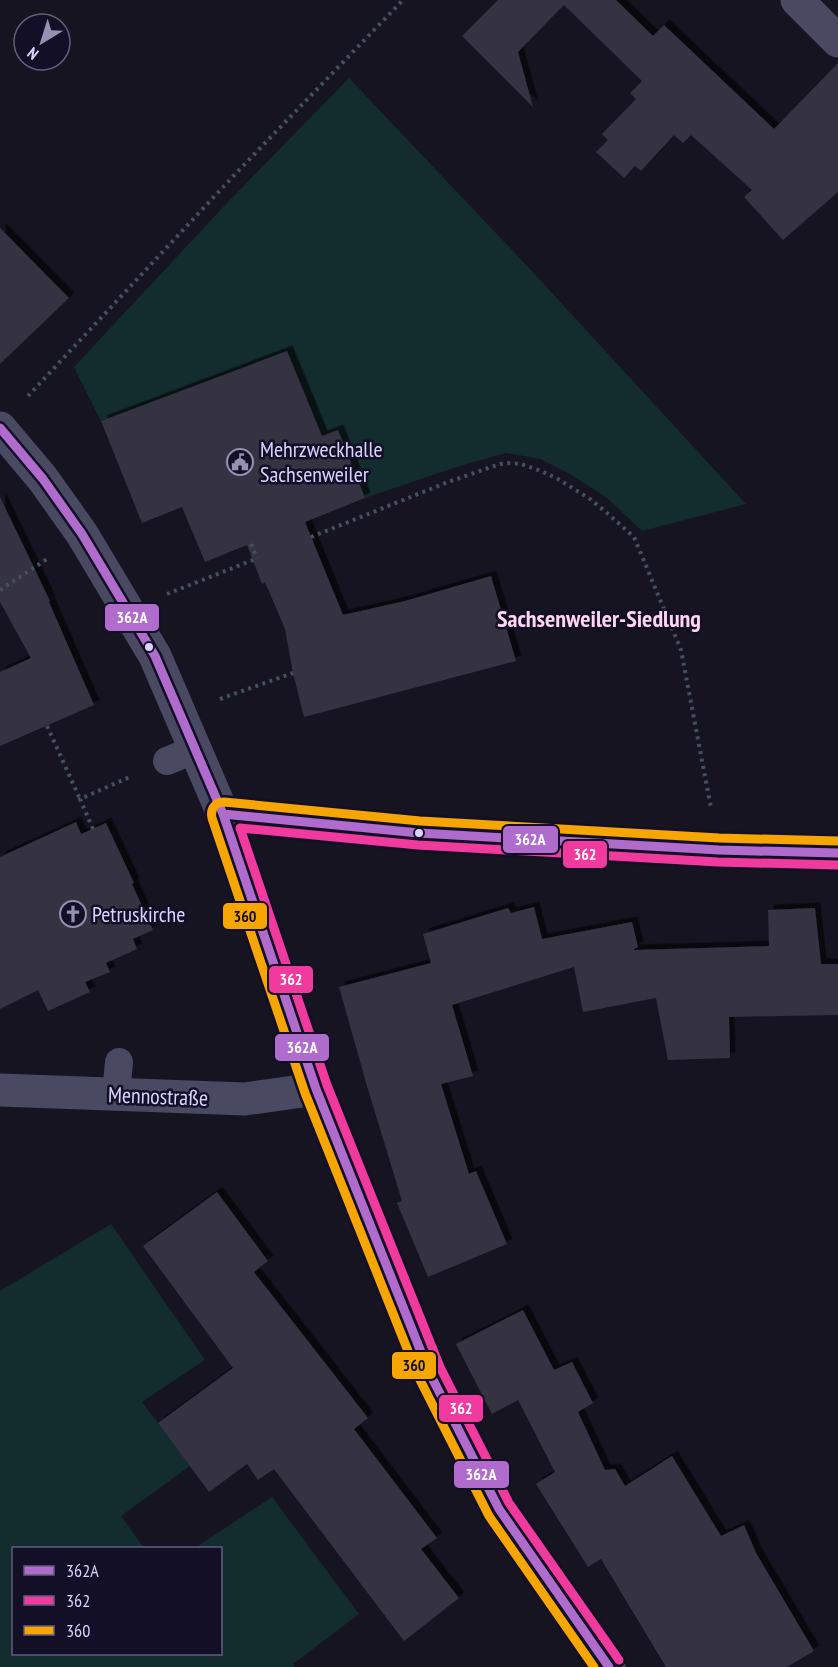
<svg xmlns="http://www.w3.org/2000/svg" width="838" height="1667" font-family="'PT Sans Narrow',sans-serif">
<style>
.green{fill:#132c2d}
.building{fill:#343243;filter:url(#shadow)}
.lines{fill:none;stroke-linecap:round;stroke-linejoin:round}
.path{stroke:#44505f;stroke-width:4;stroke-dasharray:3 4.5;stroke-linecap:butt}
.service{stroke:#4a4962;stroke-width:28}
.minor{stroke:#4a4962;stroke-width:33}
.bus-1-casing{stroke:#130f26;stroke-width:14}
.bus-2-casing{stroke:#130f26;stroke-width:14}
.bus-3-casing{stroke:#130f26;stroke-width:14}
.bus-1{stroke:#b06ccc;stroke-width:9}
.bus-2{stroke:#f13a9d;stroke-width:9}
.bus-3{stroke:#f7a600;stroke-width:9}
.bus-dot{fill:#d9d4ff;stroke:#130f26;stroke-width:2}
.labels{text-anchor:middle;dominant-baseline:central;stroke-width:5;stroke-linejoin:round;paint-order:stroke}
.poi-label{font-size:22px;fill:#d9d4ff;stroke:#130f26;text-anchor:start}
.street-label{font-size:22px;fill:#d9d4ff;stroke:#130f26}
.neighbourhood-label{font-size:24px;font-weight:bold;fill:#ffd6f0;stroke:#130f26}
.line-badge{stroke:#130f26;stroke-width:2}
.badge-label{font-size:16px;text-anchor:middle;font-weight:bold;fill:#fff}
.pale-badge-label{font-size:16px;text-anchor:middle;font-weight:bold;fill:#111}
</style>
<defs>
<filter id="shadow"><feDropShadow dx="5.5" dy="-5.5" stdDeviation="0" flood-color="#0009"/></filter>
</defs>
<rect width="100%" height="100%" fill="#161421"/>
<path class="green" d="M 349,78 L 529,268 L 746,504 L 642,531 L 607,498 L 568,473 L 540,459 L 506,453 L 453,468 L 365,498 L 338,430 L 322,436 L 287,351 L 101,421 L 74,367 L 227,203 Z
M 111,1224 L 205,1360 L 142,1402 L 190,1466 L 121,1516 L 144,1548 L 14,1548 L 14,1654 L 220,1654 L 220,1548 L 195,1548 L 272,1497 L 359,1614 L 293,1664 L 294,1667 L 0,1667 L 0,1291 Z"/>
<path class="building" d="M 498,0 L 616,0 L 653,36 L 664,25 L 774,129 L 838,63 L 838,192 L 783,240 L 744,197 L 752,190 L 691,135 L 683,143 L 674,135 L 641,171 L 635,166 L 624,178 L 596,152 L 608,140 L 602,134 L 636,99 L 630,93 L 642,81 L 564,5 L 518,52 L 533,107 L 462,36 Z
M 0,228 L 69,298 L 0,364 Z
M 287,351 L 322,436 L 338,430 L 365,498 L 305,522 L 343,615 L 405,601 L 491,576 L 516,661 L 304,717 L 293,673 L 285,629 L 265,582 L 262,584 L 247,545 L 205,562 L 182,507 L 142,523 L 101,421 Z
M 0,497 L 50,601 L 49,602 L 94,705 L 0,746 L 0,672 L 31,658 L 0,602 Z
M 76,822 L 81,834 L 106,823 L 134,883 L 132,884 L 153,930 L 133,939 L 137,949 L 106,963 L 110,972 L 85,982 L 90,992 L 48,1011 L 38,990 L 0,1009 L 0,857 Z
M 534,907 L 542,939 L 632,922 L 638,947 L 634,949 L 634,950 L 769,946 L 768,910 L 815,908 L 821,964 L 838,964 L 838,1015 L 729,1017 L 730,1058 L 668,1060 L 656,998 L 583,1012 L 574,967 L 452,1005 L 473,1076 L 441,1084 L 469,1174 L 476,1171 L 507,1244 L 428,1277 L 397,1203 L 402,1201 L 367,1086 L 339,987 L 431,963 L 423,934 L 508,908 L 511,913 Z
M 217,1192 L 268,1261 L 254,1272 L 368,1418 L 354,1429 L 437,1538 L 421,1549 L 459,1598 L 404,1641 L 274,1469 L 258,1480 L 247,1464 L 209,1492 L 158,1423 L 233,1368 L 143,1246 Z
M 523,1310 L 554,1370 L 572,1362 L 593,1403 L 578,1412 L 605,1470 L 615,1469 L 625,1486 L 672,1456 L 721,1536 L 744,1525 L 756,1553 L 814,1651 L 787,1667 L 666,1667 L 601,1559 L 588,1567 L 536,1484 L 555,1472 L 518,1400 L 492,1414 L 456,1344 Z"/>
<g class="lines">
<path class="path" d="M 28,396 L 240,169 L 403,0
M 311,537 L 448,482 L 500,464 L 511,463 L 521,464 L 541,471 L 558,479 L 590,499 L 607,513 L 634,537 L 681,650 L 711,808
M 251,544 L 257,558
M 0,590 L 47,559
M 167,594 L 253,560
M 220,699 L 293,673
M 47,726 L 80,799
M 93,829 L 80,799 L 132,776"/>
<path class="service" d="M 167,761 L 196,749
M 116,1094 L 119,1062"/>
<path class="minor" d="M 797,0 L 838,41
M 0,428 L 43,479 L 82,534 L 155,656 L 223,814 L 316,1089 L 429,1372 L 499,1509 L 584,1633 L 609,1667
M 223,814 L 419,833 L 719,850 L 838,853
M 0,1090 L 245,1099 L 316,1089"/>
<defs>
<path id="bus-1" d="M 0,428 L 43,479 L 82,534 L 155,656 L 223,814 L 316,1089 L 429,1372 L 499,1509 L 609,1667
M 223,814 L 419,833 L 719,850 L 838,853"/>
<path id="bus-2" d="M 619,1660 L 509,1503 L 440,1367 L 327,1085 L 240,828 L 418,845 L 718,862 L 838,865"/>
<path id="bus-3" d="M 594,1667 L 489,1516 L 418,1376 L 305,1093 L 212,818 C 210,809 215,802 224,802 L 420,821 L 719,838 L 838,841"/>
</defs>
<use href="#bus-1" class="bus-1-casing"/>
<use href="#bus-2" class="bus-2-casing"/>
<use href="#bus-3" class="bus-3-casing"/>
<use href="#bus-1" class="bus-1"/>
<use href="#bus-2" class="bus-2"/>
<use href="#bus-3" class="bus-3"/>
</g>
<defs>
<symbol id="civic-ring" viewBox="-11 -11 22 22"><circle r="9.5" fill="#130f26" stroke="#9591b1" stroke-width="1.5"/><path d="M-.6-6.5H3V-4.5H.6V-3L4-1V1h2V6H-6V1h2V-1L-.6-3ZM-1.2 2.5V6h2.4V2.5Z" fill="#9591b1"/></symbol>
<symbol id="church-ring" viewBox="-11 -11 22 22"><circle r="9.5" fill="#130f26" stroke="#9591b1" stroke-width="1.5"/><path d="M-1.2-6h2.4v3.5h3.3v2.4h-3.3V6h-2.4V-.1h-3.3v-2.4h3.3Z" fill="#9591b1"/></symbol>
</defs>
<g fill-rule="evenodd">
<use href="#civic-ring" x="225" y="447" width="30" height="30"/>
<use href="#church-ring" x="58" y="899" width="30" height="30"/>
</g>
<g class="bus-dot">
<circle cx="149" cy="647" r="5"/>
<circle cx="419" cy="833" r="5"/>
</g>
<g class="labels">
<g class="poi-label">
<text x="260" y="449">Mehrzweckhalle<tspan x="260" dy="25">Sachsenweiler</tspan></text>
<text x="92" y="914">Petruskirche</text>
</g>
<g class="street-label">
<text transform="translate(158 1096) rotate(2)">Mennostraße</text>
</g>
<g class="neighbourhood-label">
<text x="599" y="618">Sachsenweiler-Siedlung</text>
</g>
</g>
<g class="line-badge">
<rect x="104" y="603" width="56" height="29" rx="6" fill="#b06ccc"/>
<rect x="502" y="825" width="57" height="29" rx="6" fill="#b06ccc"/>
<rect x="562" y="840" width="46" height="29" rx="6" fill="#f13a9d"/>
<rect x="222" y="902" width="46" height="28" rx="6" fill="#f7a600"/>
<rect x="268" y="965" width="46" height="29" rx="6" fill="#f13a9d"/>
<rect x="274" y="1033" width="56" height="29" rx="6" fill="#b06ccc"/>
<rect x="391" y="1351" width="46" height="29" rx="6" fill="#f7a600"/>
<rect x="438" y="1394" width="46" height="29" rx="6" fill="#f13a9d"/>
<rect x="453" y="1460" width="57" height="29" rx="6" fill="#b06ccc"/>
</g>
<g class="badge-label">
<text x="132" y="623">362A</text>
<text x="530" y="845">362A</text>
<text x="585" y="860">362</text>
<text x="291" y="985">362</text>
<text x="302" y="1053">362A</text>
<text x="461" y="1414">362</text>
<text x="481" y="1480">362A</text>
</g>
<g class="pale-badge-label">
<text x="245" y="922">360</text>
<text x="414" y="1371">360</text>
</g>
<rect x="12" y="1547" width="210" height="108" fill="#130f26" stroke="#625e7d" stroke-width="1.5"/>
<rect x="24" y="1566" width="30" height="9" fill="#b06ccc" stroke="#625e7d" stroke-width="1.5"/>
<text x="66" y="1577" font-size="18" fill="#d9d4ff">362A</text>
<rect x="24" y="1596" width="30" height="9" fill="#f13a9d" stroke="#625e7d" stroke-width="1.5"/>
<text x="66" y="1607" font-size="18" fill="#d9d4ff">362</text>
<rect x="24" y="1626" width="30" height="9" fill="#f7a600" stroke="#625e7d" stroke-width="1.5"/>
<text x="66" y="1637" font-size="18" fill="#d9d4ff">360</text>
<g transform="translate(42 42) rotate(218)"><circle r="28" fill="#130f26" stroke="#625e7d" stroke-width="1.5"/>
<path d="M0-4.5L10 22L0 15L-10 22Z" fill="#9591b1"/>
<text y="-9" font-size="16" font-weight="bold" text-anchor="middle" fill="#d9d4ff">N</text>
</g>
</svg>
